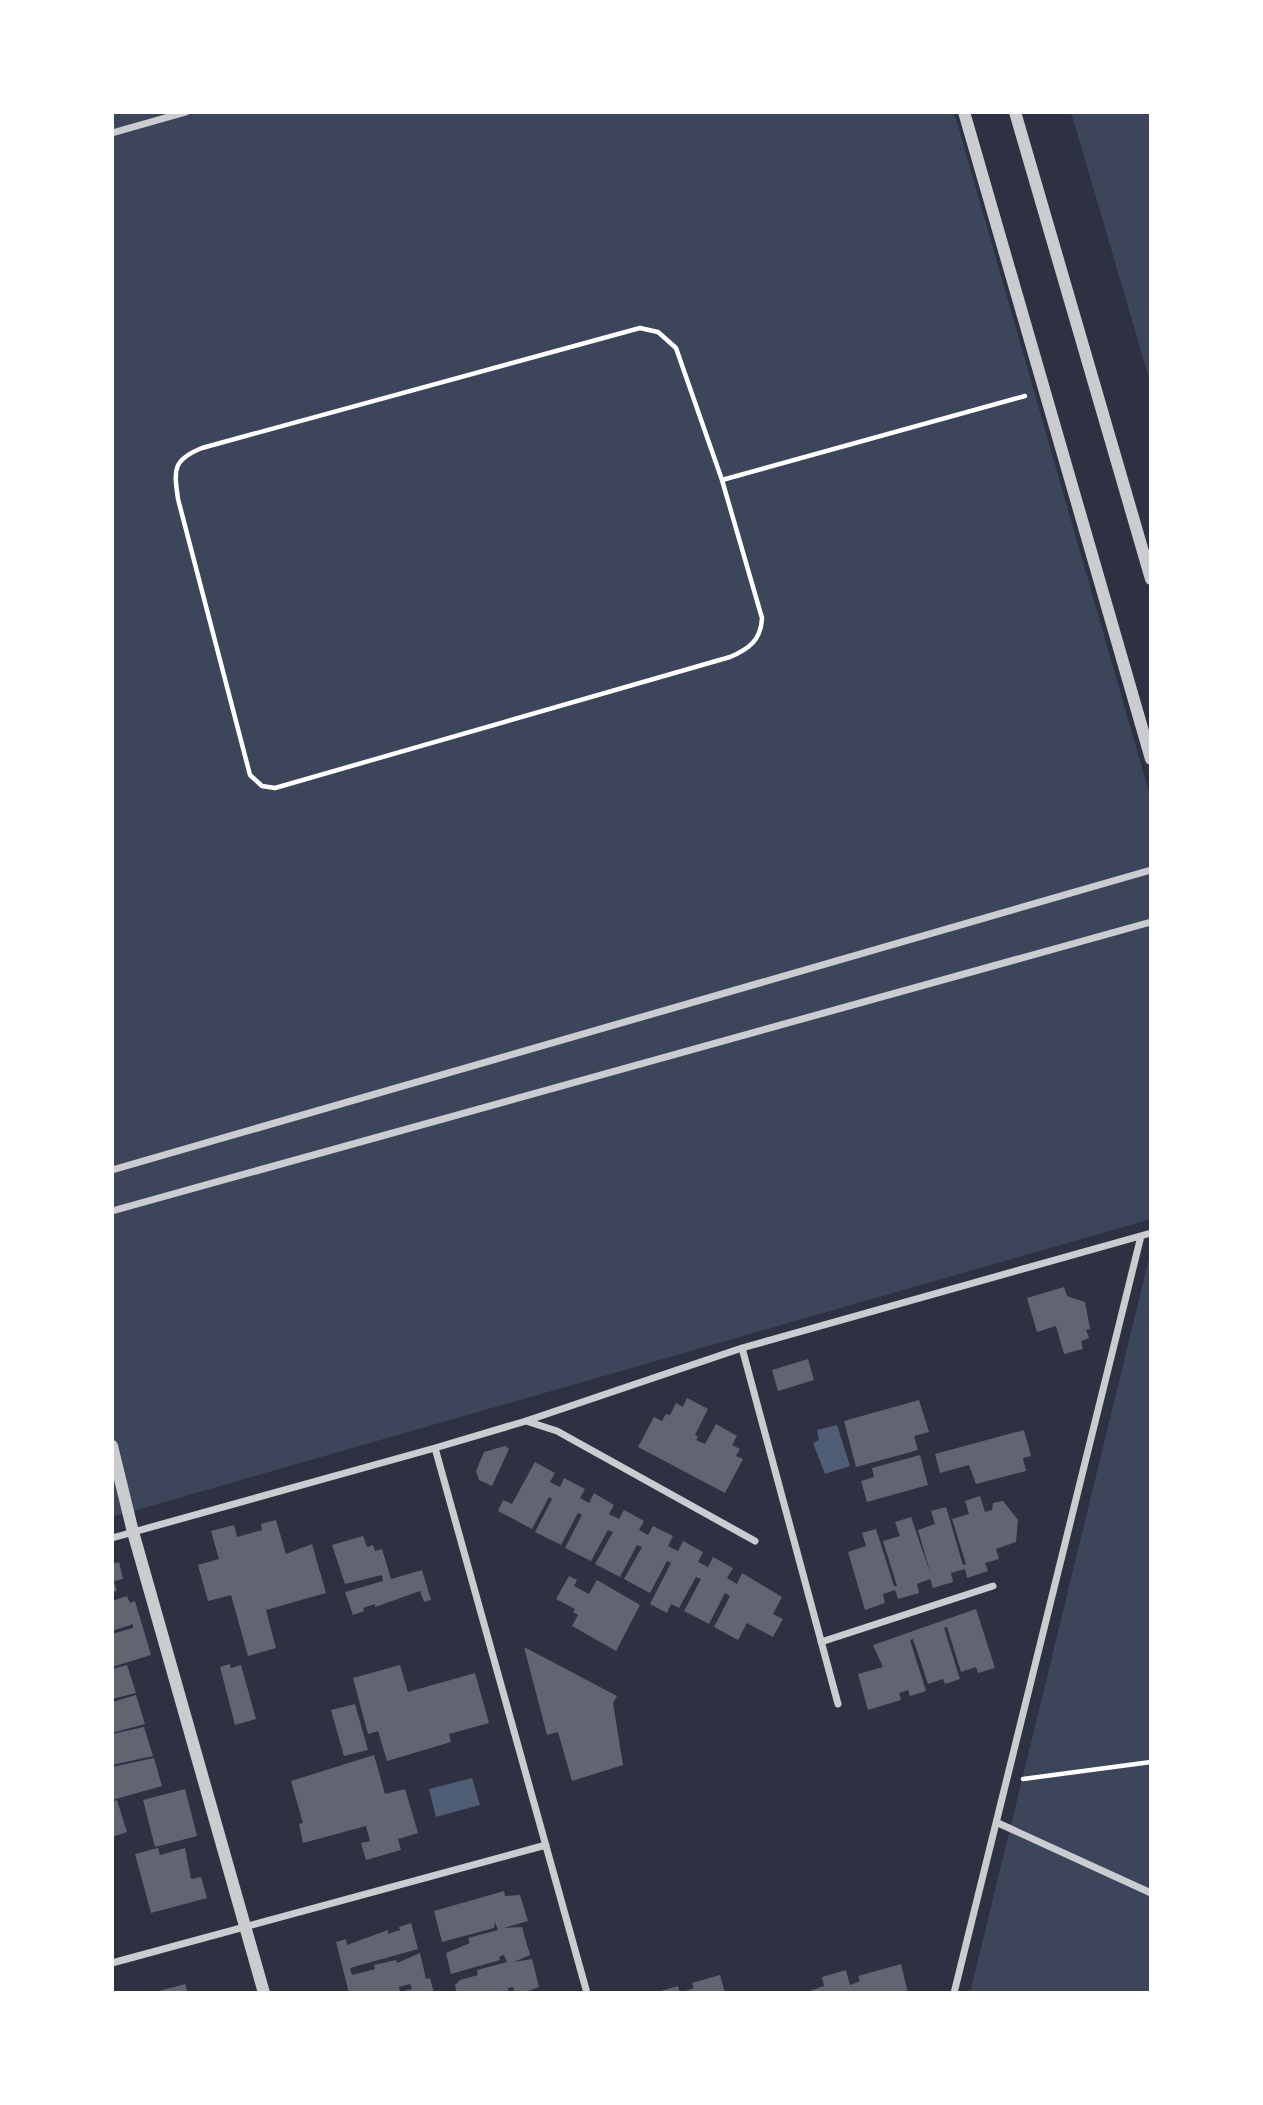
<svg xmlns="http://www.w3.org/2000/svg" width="1263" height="2105" font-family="Signika,sans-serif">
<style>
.green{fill:#3c4559}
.water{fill:#4f5d75}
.building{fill:#626471;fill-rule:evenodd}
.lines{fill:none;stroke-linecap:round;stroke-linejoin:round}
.path{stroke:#fff;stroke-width:4.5}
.minor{stroke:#caccd0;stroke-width:7}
.tertiary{stroke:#caccd0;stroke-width:12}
</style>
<rect width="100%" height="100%" fill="#2d3142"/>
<path class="green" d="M 112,112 L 954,112 L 1151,799 L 1151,1219 L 112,1517 Z
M 1071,112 L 1151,112 L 1151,385 Z
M 1151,1250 L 1151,1993 L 970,1993 Z"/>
<path class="water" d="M 837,1425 L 850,1466 L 825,1474 L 813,1443 L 819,1440 L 817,1430 Z
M 472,1778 L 480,1805 L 436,1817 L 429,1789 Z"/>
<path class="building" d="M 1064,1287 L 1067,1296 L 1085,1302 L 1090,1329 L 1086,1330 L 1089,1338 L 1081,1341 L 1083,1349 L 1064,1354 L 1056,1326 L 1037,1332 L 1027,1298 Z
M 808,1359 L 814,1380 L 778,1391 L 772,1370 Z
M 687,1398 L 708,1409 L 695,1435 L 698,1437 L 696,1440 L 705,1444 L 716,1424 L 737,1436 L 732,1445 L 740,1449 L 736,1456 L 743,1459 L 725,1493 L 638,1447 L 654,1417 L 662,1421 L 666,1414 L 670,1415 L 676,1403 L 683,1407 Z
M 919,1400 L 929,1432 L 914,1436 L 918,1450 L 856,1467 L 844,1421 Z
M 1024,1430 L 1031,1456 L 1023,1458 L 1026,1471 L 976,1484 L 969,1465 L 940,1473 L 935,1454 Z
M 505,1446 L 509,1449 L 492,1486 L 479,1480 L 476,1471 L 484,1452 Z
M 920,1455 L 928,1485 L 867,1502 L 861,1481 L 874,1477 L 872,1468 Z
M 535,1462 L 555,1473 L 550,1482 L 560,1487 L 564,1478 L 585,1489 L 580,1498 L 589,1503 L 594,1493 L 614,1505 L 609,1514 L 619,1519 L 624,1510 L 644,1521 L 639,1530 L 648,1535 L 653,1526 L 673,1536 L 668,1546 L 678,1551 L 683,1541 L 703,1552 L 698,1562 L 708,1567 L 713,1557 L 733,1568 L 727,1578 L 737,1584 L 742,1573 L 782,1597 L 773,1614 L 783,1619 L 773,1637 L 747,1623 L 738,1640 L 714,1627 L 730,1596 L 725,1593 L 709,1624 L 684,1611 L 701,1579 L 696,1577 L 679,1608 L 671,1604 L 667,1613 L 650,1604 L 671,1563 L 667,1561 L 650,1593 L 624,1579 L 642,1547 L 637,1545 L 620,1577 L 595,1564 L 613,1532 L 608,1530 L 591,1561 L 565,1548 L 582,1515 L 578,1513 L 561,1545 L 535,1532 L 552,1499 L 549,1497 L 532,1529 L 498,1511 L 503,1500 L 512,1504 Z
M 980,1496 L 985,1512 L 992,1510 L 993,1503 L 1003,1501 L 1018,1520 L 1016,1542 L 996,1549 L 999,1559 L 985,1563 L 988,1571 L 967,1578 L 965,1569 L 951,1573 L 953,1582 L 933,1588 L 930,1579 L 917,1584 L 919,1593 L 898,1599 L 895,1590 L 883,1594 L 885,1603 L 865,1610 L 848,1552 L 866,1546 L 862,1533 L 876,1529 L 894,1586 L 897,1586 L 883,1541 L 900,1536 L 895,1522 L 911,1517 L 931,1575 L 918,1530 L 935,1524 L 931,1511 L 946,1507 L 963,1565 L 966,1564 L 952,1519 L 969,1514 L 965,1501 Z
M 276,1520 L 286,1554 L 312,1544 L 326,1593 L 266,1610 L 276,1648 L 248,1656 L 231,1595 L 208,1601 L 198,1565 L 219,1559 L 211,1531 L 234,1525 L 237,1537 L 262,1530 L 261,1524 Z
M 363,1536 L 367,1547 L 373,1545 L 375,1551 L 382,1549 L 391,1579 L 422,1570 L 431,1600 L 424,1602 L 420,1591 L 375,1607 L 375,1604 L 363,1608 L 364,1611 L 353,1615 L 345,1592 L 383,1581 L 382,1575 L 345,1584 L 332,1545 Z
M 119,1562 L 123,1579 L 114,1581 L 117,1591 L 112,1592 L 112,1564 Z
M 569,1576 L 577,1580 L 574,1586 L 589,1594 L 597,1580 L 640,1605 L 616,1651 L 572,1626 L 578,1615 L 573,1612 L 575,1609 L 556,1599 Z
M 127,1596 L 130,1603 L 135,1601 L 151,1655 L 112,1667 L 112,1634 L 133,1628 L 133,1624 L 112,1631 L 112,1601 Z
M 976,1609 L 995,1668 L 978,1673 L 976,1667 L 961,1672 L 947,1627 L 944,1628 L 960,1679 L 945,1684 L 943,1679 L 928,1684 L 913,1639 L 910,1640 L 926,1691 L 910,1696 L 908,1690 L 899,1693 L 901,1700 L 868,1710 L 858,1674 L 883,1667 L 873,1645 Z
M 524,1647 L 617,1696 L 613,1703 L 623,1765 L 572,1781 L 558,1732 L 547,1735 Z
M 230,1664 L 231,1668 L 241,1665 L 256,1719 L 235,1725 L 220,1667 Z
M 127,1665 L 136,1693 L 112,1699 L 112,1669 Z
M 400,1665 L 408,1692 L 475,1673 L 489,1723 L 449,1734 L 451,1742 L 387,1761 L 378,1731 L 368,1734 L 353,1678 Z
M 136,1695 L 145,1724 L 112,1733 L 112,1702 Z
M 355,1704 L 368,1750 L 344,1756 L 331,1710 Z
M 144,1727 L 153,1756 L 112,1765 L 112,1734 Z
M 374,1755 L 385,1794 L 405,1789 L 418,1833 L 398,1839 L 401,1850 L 366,1860 L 361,1843 L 370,1841 L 366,1826 L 303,1843 L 299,1824 L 303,1823 L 291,1781 Z
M 154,1758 L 162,1786 L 112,1800 L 112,1767 Z
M 185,1789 L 197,1836 L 155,1847 L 143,1800 Z
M 117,1800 L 127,1832 L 112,1837 L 112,1802 Z
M 158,1848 L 160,1855 L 185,1848 L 191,1879 L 201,1877 L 207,1898 L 151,1913 L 135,1854 Z
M 504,1891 L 505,1896 L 520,1895 L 528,1921 L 504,1928 L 522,1927 L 530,1955 L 514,1962 L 532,1959 L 539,1987 L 522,1993 L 515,1993 L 513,1987 L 508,1988 L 509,1993 L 457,1993 L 455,1985 L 460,1980 L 478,1975 L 477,1970 L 507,1962 L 504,1955 L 499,1957 L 500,1960 L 451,1974 L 446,1953 L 470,1943 L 468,1938 L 498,1930 L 495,1922 L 494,1928 L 442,1942 L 434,1911 Z
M 411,1923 L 418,1949 L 350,1968 L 352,1975 L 375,1969 L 374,1965 L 396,1960 L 397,1963 L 420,1953 L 426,1979 L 430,1978 L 434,1993 L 349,1993 L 336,1942 L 346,1939 L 347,1945 L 388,1930 L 388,1934 L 400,1930 L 399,1927 ZM 410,1984 L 412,1989 L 400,1992 L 399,1987 Z
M 901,1964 L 908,1993 L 804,1993 L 824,1986 L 822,1977 L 846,1970 L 850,1985 L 860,1981 L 858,1976 Z
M 720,1975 L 725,1993 L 680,1993 L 694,1988 L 692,1983 Z
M 185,1984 L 188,1993 L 155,1993 L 155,1992 Z
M 678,1986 L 680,1993 L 657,1993 L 657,1992 Z"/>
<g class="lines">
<path class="path" d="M 640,328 L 658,332 L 676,348 L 722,480 L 762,618 C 761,640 749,649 730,657 L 275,788 L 262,786 L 250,775 L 178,499 C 174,470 172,460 202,448 Z
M 722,480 L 1025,396
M 1023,1779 L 1151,1762"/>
<path class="minor" d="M 112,133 L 186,112
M 112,1170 L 1151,870
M 112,1211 L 1151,922
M 742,1348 L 838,1704
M 526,1421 L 557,1431 L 755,1541
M 435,1448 L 587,1993
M 112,1538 L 435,1448 L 526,1421 L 742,1348 L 1151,1233
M 821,1642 L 993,1586
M 998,1823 L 1151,1893
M 112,1963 L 546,1845
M 954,1993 L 1141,1236"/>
<path class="tertiary" d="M 964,112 L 1151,759
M 1015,112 L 1151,579
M 112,1446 L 133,1532 L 264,1993"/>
</g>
<rect width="1263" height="2105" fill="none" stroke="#ffffff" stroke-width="228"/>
</svg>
